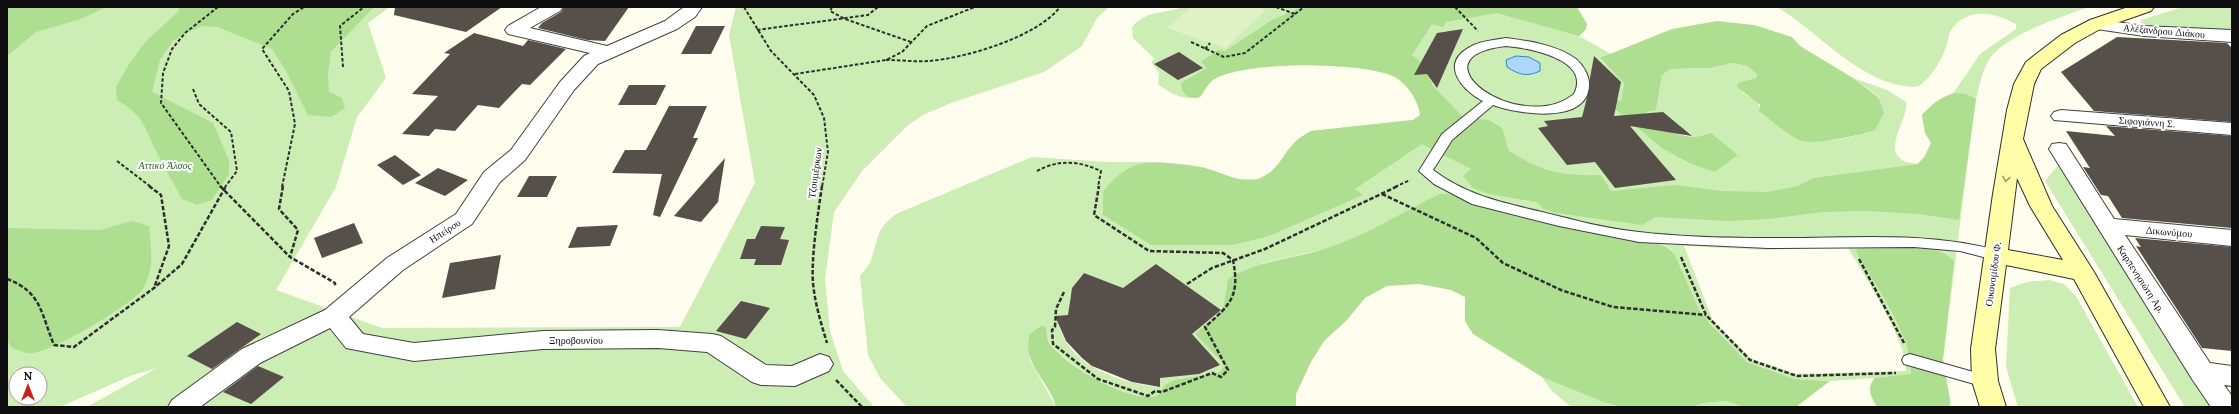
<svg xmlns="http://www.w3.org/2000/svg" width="2239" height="414" font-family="Lora,serif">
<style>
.green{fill:#ccedb4;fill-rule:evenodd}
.forest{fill:#aedf91}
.pitch{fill:#e0f3c6}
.water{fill:#add7fb;stroke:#2e86d8}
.building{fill:#574f49}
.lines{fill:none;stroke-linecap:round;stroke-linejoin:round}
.lane-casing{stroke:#404040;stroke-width:2}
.street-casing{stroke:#404040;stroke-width:2}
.secondary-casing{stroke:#2f2f2f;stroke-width:2}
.path-far1{stroke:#2f2f2f;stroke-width:2;stroke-dasharray:3.5 2;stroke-linecap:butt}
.path{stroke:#2f2f2f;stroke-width:2.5;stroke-dasharray:4.5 2;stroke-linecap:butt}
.lane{fill:#fff;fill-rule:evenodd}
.street{fill:#fff;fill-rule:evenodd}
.secondary{fill:#fffda8;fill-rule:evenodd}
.oneway{stroke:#9e9d6a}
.labels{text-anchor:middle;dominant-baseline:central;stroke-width:4;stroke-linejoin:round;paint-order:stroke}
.street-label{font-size:10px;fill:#0d0d0d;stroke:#fff}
.park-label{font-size:10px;font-style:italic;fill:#226a18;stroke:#fff}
</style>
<rect width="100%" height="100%" fill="#fffded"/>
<path class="green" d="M 7,7 L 390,7 L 368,23 L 386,78 L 357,117 L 336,187 L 276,290 L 382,328 L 680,327 L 755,183 L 729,35 L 736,7 L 1109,7 L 1097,18 L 1082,46 L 1044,72 L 951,103 L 923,115 L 907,126 L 862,171 L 834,212 L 825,279 L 830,331 L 843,371 L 874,407 L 87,407 L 157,368 L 130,376 L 60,407 L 7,407 ZM 16,374 L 40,374 L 40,398 L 16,398 Z
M 1183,7 L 1577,7 L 1587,24 L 1586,29 L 1579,36 L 1611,54 L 1600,59 L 1624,82 L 1621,101 L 1595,94 L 1595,101 L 1617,111 L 1663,149 L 1693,165 L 1715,172 L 1738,154 L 1701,137 L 1677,134 L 1667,130 L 1646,112 L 1656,109 L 1662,74 L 1670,69 L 1710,68 L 1733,63 L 1747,66 L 1757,74 L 1756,78 L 1744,82 L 1743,93 L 1757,102 L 1759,107 L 1800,140 L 1833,140 L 1856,136 L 1880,98 L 1853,78 L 1887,90 L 1906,102 C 1909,118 1883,148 1902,160 C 1906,163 1913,163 1918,164 L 1925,156 L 1931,143 L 1925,133 L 1922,115 L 1933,104 L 1954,92 L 1980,54 L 2016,29 L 2016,24 C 1995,12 1965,6 1950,32 C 1948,36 1948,42 1946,47 C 1942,59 1936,68 1928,78 C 1924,82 1920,87 1913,87 C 1861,85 1819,32 1777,7 L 2089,7 C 2061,17 2008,34 1990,58 C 1982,70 1978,90 1975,105 L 1943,359 L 1951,407 L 1877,407 C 1871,396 1867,389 1874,378 L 1830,381 L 1795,379 L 1747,362 L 1711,325 L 1700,311 L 1675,255 L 1672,250 L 1666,246 L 1439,194 L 1387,223 L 1350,240 L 1325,249 L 1263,263 L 1227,286 L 1223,309 L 1195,334 L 1226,365 L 1220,372 L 1174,380 L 1165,385 L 1157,396 C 1129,403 1069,367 1051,344 C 1047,340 1047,332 1046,327 L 1030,360 L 1056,407 L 907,407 L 880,378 L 868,355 L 860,276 C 864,271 869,266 871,260 C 879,238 875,230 896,214 L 1032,157 L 1108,162 L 1153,162 L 1202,167 L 1238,179 L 1258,179 L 1276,169 L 1287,151 L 1297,140 L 1311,131 L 1413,120 L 1420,115 C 1419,101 1406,82 1393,76 C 1361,62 1243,60 1213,80 C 1208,83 1204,92 1200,97 C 1185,101 1170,94 1158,84 L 1159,73 L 1151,62 L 1155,59 L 1133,38 L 1132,27 C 1146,10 1164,14 1183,7 ZM 1684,246 L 1767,250 L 1847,246 C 1863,274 1908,342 1906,371 L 1795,374 L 1750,358 L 1713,321 ZM 1156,264 L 1221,310 L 1192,334 L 1220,365 L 1199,374 L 1160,377 L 1160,387 C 1121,384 1060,363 1058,316 L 1070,315 C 1068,298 1072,284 1084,273 L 1123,288 Z
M 2183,7 L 2232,7 L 2232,33 L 2149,28 L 2141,24 L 2141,20 Z
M 2060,163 L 2215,407 L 2185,407 L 2045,181 Z
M 2049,280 L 2064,284 L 2076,296 L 2138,407 L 2018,407 L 2006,367 L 2010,288 L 2027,282 Z
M 1542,377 L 1603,402 L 1621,407 L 1571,407 L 1551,390 Z
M 1725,401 L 1745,407 L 1691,407 L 1705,403 Z"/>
<path class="forest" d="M 7,7 L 106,7 L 81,19 L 36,32 L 7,56 Z
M 179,7 L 376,7 L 371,10 L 331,52 L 328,74 L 329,92 L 342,98 L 345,108 L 331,117 L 308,115 L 286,71 L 272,49 L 217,27 L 202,26 L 182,35 L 173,41 L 160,60 L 152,92 L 213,123 L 229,160 L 229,174 L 212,200 L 197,205 L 182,199 C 174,184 165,169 157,153 C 144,127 145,116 117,100 L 116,87 L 129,64 L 147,40 L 178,12 Z
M 1302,7 L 1577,7 L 1587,24 L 1586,29 L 1579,36 L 1497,13 L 1446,22 L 1443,27 L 1432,24 L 1412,55 L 1426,66 L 1432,85 L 1463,117 L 1489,120 L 1502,128 L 1509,151 C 1543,172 1561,176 1601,175 L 1611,191 L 1675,185 L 1721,191 L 1768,192 L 1798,186 L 1814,178 L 1918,164 L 1925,156 L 1931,143 L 1925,133 L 1922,115 C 1937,99 1955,85 1976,99 L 1959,220 L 1919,214 L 1867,211 L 1823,212 L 1769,219 L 1729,221 L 1656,217 L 1642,225 L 1556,213 L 1543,209 L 1537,202 L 1489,194 L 1473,188 L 1463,176 L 1471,169 L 1422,144 L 1355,189 L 1363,195 L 1269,236 L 1233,245 L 1151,245 L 1103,215 L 1103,192 C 1126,163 1142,160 1178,164 C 1189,165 1200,166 1211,170 C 1225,174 1243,184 1258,179 C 1277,173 1283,154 1296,141 C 1300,137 1306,134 1311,131 L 1413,120 L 1420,115 C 1419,101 1406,82 1393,76 C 1361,62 1243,60 1213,80 C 1208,83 1204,92 1200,97 C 1189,100 1182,95 1181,83 L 1207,68 L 1201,62 L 1218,50 L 1225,51 L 1272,20 Z
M 1717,21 L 1754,25 L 1792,37 L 1800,46 L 1853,78 L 1879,98 L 1884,113 L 1875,130 C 1861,135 1813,146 1799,140 C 1785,133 1771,120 1759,111 L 1760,105 L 1737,87 L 1738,83 L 1756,78 L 1757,74 L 1747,66 L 1733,63 L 1710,68 L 1670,69 L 1662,75 L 1656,110 L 1646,112 C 1664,131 1686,143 1711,133 L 1738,155 L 1715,172 L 1693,165 L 1663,149 L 1617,111 L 1595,101 L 1594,94 L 1621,101 L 1624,83 L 1600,58 L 1672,29 Z
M 1439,194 L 1449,194 L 1638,241 C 1651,243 1668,243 1675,255 L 1700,311 L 1711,325 L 1747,362 L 1795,379 L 1830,381 L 1796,407 L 1745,407 L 1725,401 L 1705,403 L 1691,407 L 1621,407 L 1603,402 L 1542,377 L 1473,334 L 1465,321 L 1465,297 L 1451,290 L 1419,284 L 1387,286 L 1365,298 L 1346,321 L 1324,341 L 1311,362 L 1296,394 L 1296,407 L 1056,407 C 1049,380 1021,364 1030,334 L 1041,326 L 1046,327 C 1047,332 1047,340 1050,344 C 1068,367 1129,403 1157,396 L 1165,385 L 1174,380 L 1220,372 L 1225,365 L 1195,334 L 1223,309 L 1228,279 C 1258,260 1294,259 1327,248 C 1367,235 1401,213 1439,194 Z
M 132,221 L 149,226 C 151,249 155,268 143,289 C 133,304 48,355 30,353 C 24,353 18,350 12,348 L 7,340 L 7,228 L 100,230 Z
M 1866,245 C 1894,246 1932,240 1954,261 L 1943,359 L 1950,400 L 1949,407 L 1877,407 C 1871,396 1866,389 1875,378 L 1911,374 C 1914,338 1873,282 1855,250 Z"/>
<path class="pitch" d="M 1191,7 L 1256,7 L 1266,10 L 1226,48 L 1167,28 Z"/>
<path class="water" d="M 1516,56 L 1529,57 L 1540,63 L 1540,71 C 1527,77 1519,75 1507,67 L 1506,60 Z"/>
<path class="building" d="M 395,7 L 502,7 L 466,32 L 394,15 Z
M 564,7 L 629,7 L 605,41 L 587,40 L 538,28 L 542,23 L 561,12 Z
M 696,26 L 725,26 L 711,54 L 681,54 Z
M 1463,29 L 1437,88 L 1427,74 L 1414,75 L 1437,33 Z
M 474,33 L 523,46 L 528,40 L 566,49 L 530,85 L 522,84 L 499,108 L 478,105 L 455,131 L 435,129 L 429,136 L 402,134 L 438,96 L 412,94 L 450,54 L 444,53 Z
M 2117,37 L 2227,43 L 2232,48 L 2232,122 L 2094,111 L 2061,72 Z
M 1179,52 L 1203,68 L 1178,80 L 1154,64 Z
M 1594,56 L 1621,82 L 1614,116 L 1663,112 L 1692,136 L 1630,126 L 1676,180 L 1615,188 L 1595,162 L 1567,165 L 1538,128 L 1548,126 L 1544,121 L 1582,117 L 1590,86 L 1590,78 Z
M 629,85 L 666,85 L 656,105 L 618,105 Z
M 669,106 L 707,106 L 693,138 L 698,138 L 660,217 L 653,215 L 662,174 L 612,173 L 625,150 L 646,150 Z
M 2106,126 L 2232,136 L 2232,228 L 2122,218 L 2108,196 L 2101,195 L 2083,167 L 2090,168 L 2066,131 L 2115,136 Z
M 395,155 L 421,175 L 403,185 L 377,165 Z
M 725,158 L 718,202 L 701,222 L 674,216 Z
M 438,168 L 468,180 L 445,196 L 415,183 Z
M 529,176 L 557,176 L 547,197 L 517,197 Z
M 354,223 L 363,243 L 322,258 L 314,238 Z
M 618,225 L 610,246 L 568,248 L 577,227 Z
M 761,226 L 785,227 L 780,239 L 789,240 L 781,265 L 754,265 L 756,259 L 740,259 L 747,239 L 755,239 Z
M 2135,238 L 2232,247 L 2232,351 L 2202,348 L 2136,246 L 2141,247 Z
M 501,255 L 495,289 L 442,298 L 450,263 Z
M 1156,264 L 1221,310 L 1192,334 L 1220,365 L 1199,374 L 1160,378 L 1160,387 L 1132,382 L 1092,366 L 1082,358 L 1066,341 L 1055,316 L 1068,315 L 1072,288 L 1084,273 L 1123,288 Z
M 741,301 L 770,308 L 746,339 L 716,331 Z
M 237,322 L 261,334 L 212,369 L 187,356 Z
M 258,366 L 284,377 L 251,404 L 223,392 Z"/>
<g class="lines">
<defs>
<path id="lane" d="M 1506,38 C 1529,41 1557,45 1576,59 C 1583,65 1590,76 1589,86 C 1587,125 1517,114 1493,105 L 1452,140 L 1433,170 C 1468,196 1501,202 1542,212 C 1574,220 1607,229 1639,232 C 1681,237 1727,238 1769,238 C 1847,239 1925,230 2000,251 L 2002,255 L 2000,259 L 1995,260 L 1960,251 L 1914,247 L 1768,248 L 1639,242 L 1559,226 L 1472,204 L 1434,184 L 1419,171 L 1442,134 L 1483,101 C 1462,90 1439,64 1470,47 C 1480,41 1494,40 1506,38 ZM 1506,46 C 1528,48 1592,59 1574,94 C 1521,137 1408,57 1506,46 Z
M 1910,354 L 1991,377 L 1993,381 L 1991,385 L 1985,387 L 1904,364 L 1902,360 L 1904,356 Z"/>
<path id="street" d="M 541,7 L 563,7 L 560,11 L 530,28 L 607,46 L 665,21 L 684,7 L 702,7 L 695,17 L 677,29 L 598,64 L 574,90 L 525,160 L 500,182 L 472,224 L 403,270 L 349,317 L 363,334 L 414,343 L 543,331 L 658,330 L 712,334 L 721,336 L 766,365 L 792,366 L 820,354 L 829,357 L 833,364 L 829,371 L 795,386 L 761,385 L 752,382 L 707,352 L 658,348 L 543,349 L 414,361 L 346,348 L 330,328 L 260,363 L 200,407 L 168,407 L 172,400 L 242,349 L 325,310 L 387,258 L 456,214 L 484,172 L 511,150 L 560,82 L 584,56 L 590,53 L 508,34 L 505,30 L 508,26 Z
M 2096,19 L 2144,26 L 2232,30 L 2232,42 L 2144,36 L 2090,28 L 2087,24 L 2090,20 Z
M 2061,110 L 2232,123 L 2232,135 L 2054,120 L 2051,116 L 2054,112 Z
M 2059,143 L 2066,144 L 2114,219 L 2232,230 L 2232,246 L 2125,235 L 2210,363 L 2232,366 L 2232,386 L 2224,385 L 2232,396 L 2232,407 L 2211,407 L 2192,379 L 2049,149 L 2052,144 Z"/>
<path id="secondary" d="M 2128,7 L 2154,7 L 2151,11 L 2102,28 L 2075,43 L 2041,69 L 2034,84 L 2023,139 L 2052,206 L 2094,272 L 2170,407 L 2144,407 L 2074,279 L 2006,265 L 1995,349 L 1998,381 L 2006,407 L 1980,407 L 1972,381 L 1971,349 L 1993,194 L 2007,110 L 2014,84 L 2026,62 L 2061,35 L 2090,20 ZM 2017,178 L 2030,206 L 2063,260 L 2008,250 Z"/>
</defs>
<use href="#lane" class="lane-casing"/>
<use href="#street" class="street-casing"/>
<use href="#secondary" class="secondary-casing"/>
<path class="path-far1" d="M 218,7 L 185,33 L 172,49 L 163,73 L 161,103 L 221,187
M 744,7 L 771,51 L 814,95 L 824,118 L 828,152 L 822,187
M 832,7 L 830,11 L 845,19 L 911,42
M 1276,7 L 1295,14
M 1455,7 L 1478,31
M 757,30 L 868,15 L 878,7
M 1191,42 L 1224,57 L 1245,53 L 1304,7
M 1205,49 L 1210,43
M 886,60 C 900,60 915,62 929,61 C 966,58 1037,37 1060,7
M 343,67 L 340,26 L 364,7
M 795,74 L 886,60 L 902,52 L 927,26 L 975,7
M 193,89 L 199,104 L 231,132 L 237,171 L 225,187
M 117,161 L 151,187
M 1037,171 C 1059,159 1079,161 1101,171 L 1098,187
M 282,187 L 295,124 L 289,91 L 262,49 L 293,14 L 304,7
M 1395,187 L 1410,180"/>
<path class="path" d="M 149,186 L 161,195 L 169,246 L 154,288
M 220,186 L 290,257 L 335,283 L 335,286
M 283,186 L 279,209 L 298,230 L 290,257
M 822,186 C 818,214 811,256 813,283 C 815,304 821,323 827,343
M 1382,194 L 1476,238 L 1503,263 L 1561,290 L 1613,307 L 1706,315
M 1681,257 L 1706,315 L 1750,360 L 1797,376 L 1896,373
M 1859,259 L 1904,343
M 7,279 C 42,292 41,314 54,345 L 74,347 L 154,288 L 182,264 L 226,186
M 1187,284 L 1212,268 L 1265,249 L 1398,186
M 1064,292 L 1056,309 L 1055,327 L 1052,330 L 1053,344 L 1098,379 L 1148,396 L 1155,391 L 1162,392 L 1212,373 L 1221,377 L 1228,370 L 1205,327 C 1231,304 1240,296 1233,260 L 1223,253 L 1149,251 L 1094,215 L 1099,186
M 836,380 L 862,407"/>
<use href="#lane" class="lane"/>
<use href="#street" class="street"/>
<use href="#secondary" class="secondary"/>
</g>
<defs><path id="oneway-chevron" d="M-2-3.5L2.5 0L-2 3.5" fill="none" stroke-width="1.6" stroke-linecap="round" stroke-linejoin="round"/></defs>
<use class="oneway" href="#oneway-chevron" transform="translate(2006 179) rotate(100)"/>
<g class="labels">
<g class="street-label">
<text transform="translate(2164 31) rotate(5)">Αλέξανδρου Διάκου</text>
<text transform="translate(2147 122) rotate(4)">Σιφογιάννη Σ.</text>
<text transform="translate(815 173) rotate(-82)">Τζουμέρκων</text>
<text transform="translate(445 231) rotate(-33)">Ηπείρου</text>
<text transform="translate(2169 232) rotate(5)">Δικωνύμου</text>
<text transform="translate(1993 274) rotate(-82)">Οικονομίδου Φ.</text>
<text transform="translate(2141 279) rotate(57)">Καρπενησιώτη Αρ.</text>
<text x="576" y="340">Ξηροβουνίου</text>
</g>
<g class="park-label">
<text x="165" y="165">Αττικό Άλσος</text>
</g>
</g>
<rect width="2239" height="414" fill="none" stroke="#0d0d0d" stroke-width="16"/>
<g transform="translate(28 386)"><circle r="19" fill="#ffffff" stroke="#9e9e9e"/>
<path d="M0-3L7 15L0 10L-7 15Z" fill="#c9201a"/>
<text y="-6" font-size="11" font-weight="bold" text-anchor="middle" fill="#0d0d0d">N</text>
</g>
</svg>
